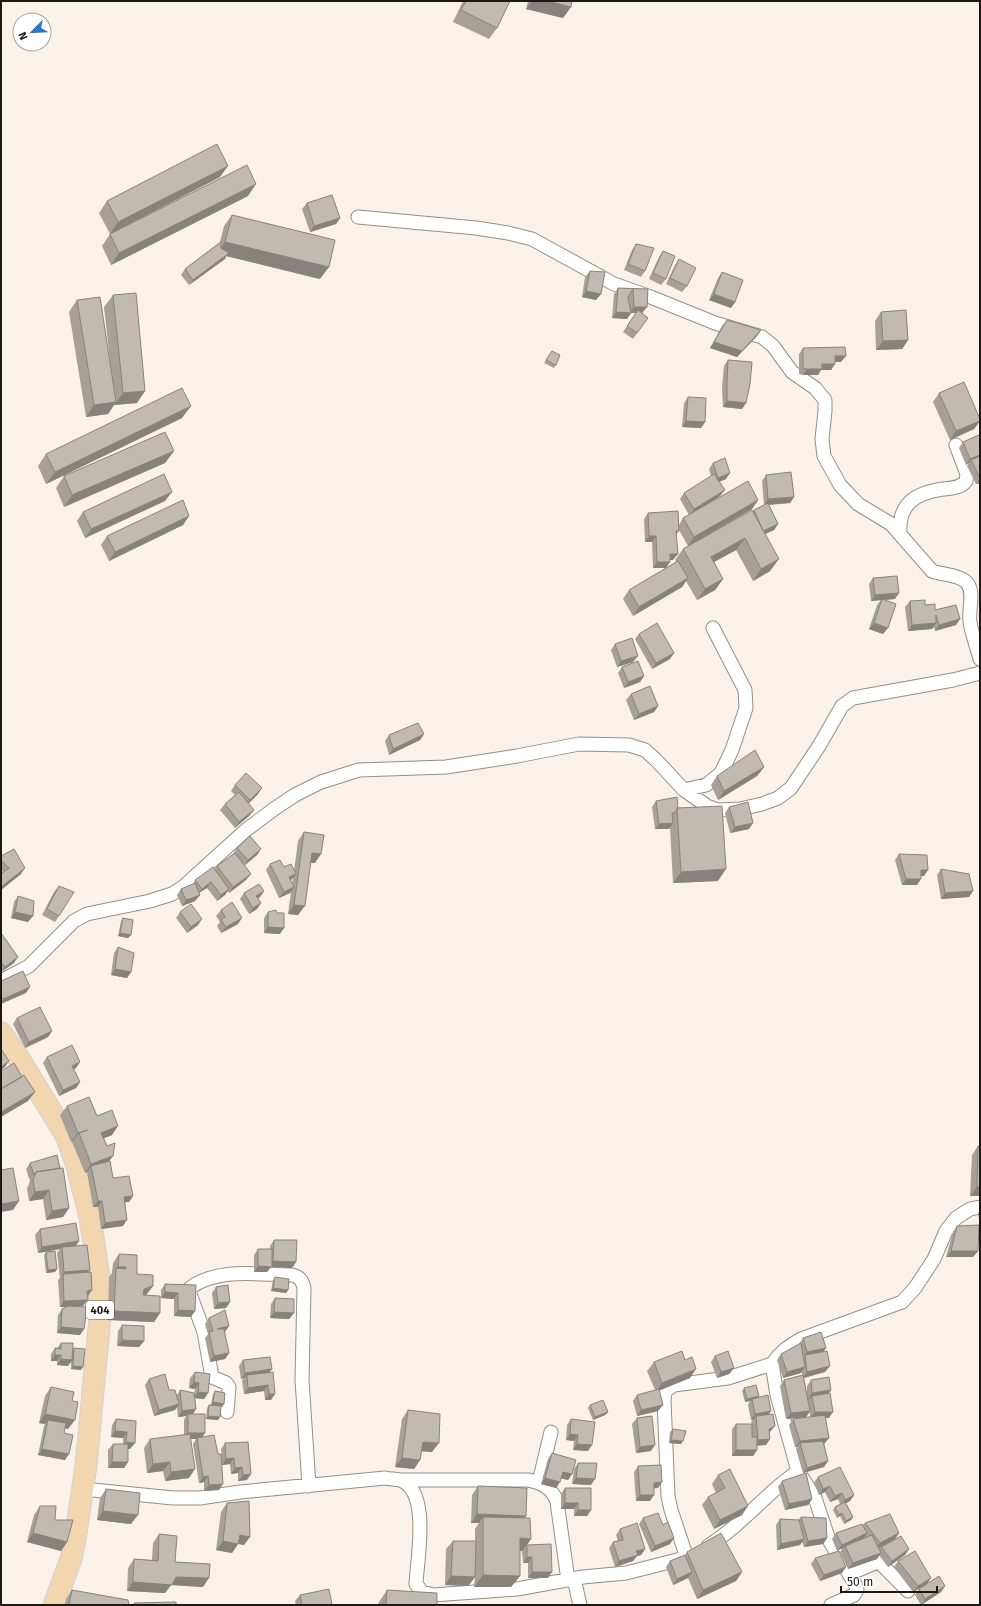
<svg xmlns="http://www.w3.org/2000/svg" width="981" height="1606" font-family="'Fira Sans',sans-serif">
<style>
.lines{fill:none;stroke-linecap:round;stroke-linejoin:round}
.street-casing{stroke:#958e85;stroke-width:15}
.primary-casing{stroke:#d1d1d0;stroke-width:23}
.street{stroke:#fff;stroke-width:13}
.primary{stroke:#f2d6af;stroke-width:21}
.wall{fill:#a6a097;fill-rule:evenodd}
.shaded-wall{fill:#87827b}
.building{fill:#c1bab0;stroke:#87827b}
.labels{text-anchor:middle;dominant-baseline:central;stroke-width:3;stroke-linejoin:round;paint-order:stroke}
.shield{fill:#fff;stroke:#5f5d5b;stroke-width:1}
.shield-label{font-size:11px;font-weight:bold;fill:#1b1815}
</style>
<rect width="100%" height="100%" fill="#faf2e8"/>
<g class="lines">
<defs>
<path id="street" d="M 358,217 L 476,228 L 508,233 L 532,239 L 614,284 L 648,296 L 715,323 L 762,337 L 773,346 L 792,372 L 815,388 L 825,400 L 825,411 L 822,439 L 824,456 L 840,485 L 858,504 L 891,524 L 932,571 C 942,575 956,574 965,581 C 976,589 968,610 970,622 C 972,635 977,647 980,659
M 900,534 C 898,504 915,493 943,489 C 952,488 961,488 966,481 L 967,474 L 956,445
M 684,790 L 706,785 L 721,773 L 732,750 L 746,708 L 745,690 L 713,628
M 1,981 L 29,966 L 74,921 L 87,914 L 150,901 L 172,894 L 183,887 L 246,830 L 274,809 L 295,795 L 321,782 L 359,770 L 446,767 L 517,756 L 579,744 L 629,745 L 645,750 L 656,760 L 684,790 L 707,806 L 718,810 L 740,809 L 762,804 L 778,798 L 791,788 L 819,746 L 842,706 L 853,698 L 953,680 L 980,673
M 227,1412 L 229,1387 L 226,1383 L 212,1377 L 204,1332 L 190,1294 L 190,1288 C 218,1267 260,1275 292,1275 C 300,1277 302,1280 304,1288 L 302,1380 L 309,1486
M 801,1476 L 815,1498 L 829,1540 L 856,1586 L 857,1590 L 854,1595 L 831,1605
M 401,1480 L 528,1480 C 541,1482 553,1489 557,1502 L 568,1580
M 539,1482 L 551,1432
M 83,1489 L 173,1498 L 200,1498 L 240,1492 L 385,1478 C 389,1479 395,1479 400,1480 C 431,1490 417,1560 416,1584 L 422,1592 L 433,1595 L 517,1589 L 583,1577 L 626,1573 L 685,1558
M 708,1546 C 732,1531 750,1512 771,1493 C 779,1485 789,1478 798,1471 L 777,1395 L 772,1364 C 780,1352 789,1346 801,1339 L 902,1302 L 915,1288 L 934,1259 L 946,1231 L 956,1218 L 970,1209 L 980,1207
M 687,1558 L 671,1510 L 668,1496 L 664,1400 L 665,1391 L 674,1385 L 728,1378 L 772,1364
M 849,1574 L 877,1562 L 880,1563 L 908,1591
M 574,1579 L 580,1605"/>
<path id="primary" d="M 1,1033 L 18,1057 L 67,1137 L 77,1166 L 90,1217 L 99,1277 L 100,1317 L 86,1466 L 75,1540 L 71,1559 L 54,1605"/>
</defs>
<use href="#street" class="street-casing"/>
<use href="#primary" class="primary-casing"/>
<use href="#street" class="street"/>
<use href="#primary" class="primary"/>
</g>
<path class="wall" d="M 463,1 L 510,1 L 497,28 L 489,39 L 453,22 Z
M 528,1 L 572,1 L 571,7 L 563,18 L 526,9 Z
M 220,177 L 110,234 L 99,213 L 107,201 Z
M 248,196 L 111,265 L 102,246 L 110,234 Z
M 307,203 L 340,218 L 336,224 L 310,232 L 302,209 Z
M 232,215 L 320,279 L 226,256 L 225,259 L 189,285 L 181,275 L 185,269 L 220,242 L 224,226 Z
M 636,244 L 645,271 L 641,277 L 624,270 L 632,250 Z
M 663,251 L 666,279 L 661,285 L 649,279 L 659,257 Z
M 679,259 L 687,286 L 682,292 L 666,284 L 675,265 Z
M 590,271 L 596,300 L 582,297 L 585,277 Z
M 722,272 L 735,302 L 731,308 L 709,300 L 718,278 Z
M 618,288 L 648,289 L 647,307 L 642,313 L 648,318 L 633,339 L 623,332 L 636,313 L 631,313 L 627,319 L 612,318 L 614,294 Z
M 113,295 L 137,403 L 114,405 L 108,414 L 86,417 L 69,312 L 77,300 L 110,361 L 104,307 Z
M 881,312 L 908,340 L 902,349 L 876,350 L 875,321 Z
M 727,320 L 761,330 L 757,336 L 737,357 L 710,348 L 722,326 Z
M 803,348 L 841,362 L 835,362 L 835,364 L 831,370 L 821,370 L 818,375 L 803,375 L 799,374 L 799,354 Z
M 552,351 L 556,365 L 554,368 L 544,363 Z
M 728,360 L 746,403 L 742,409 L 723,407 L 722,388 L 724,366 Z
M 939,393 L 980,419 L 980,421 L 974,429 L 950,440 L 933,402 Z
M 688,397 L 705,422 L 701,428 L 682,427 L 684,403 Z
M 182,418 L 46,484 L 38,466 L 46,454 Z
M 980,438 L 980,483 L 976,484 L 967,466 L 969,463 L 966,465 L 959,448 L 963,442 Z
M 174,451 L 165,463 L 64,507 L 56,488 L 64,476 Z
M 713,463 L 726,479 L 719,482 L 720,496 L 698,510 L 758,500 L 752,509 L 699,540 L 764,505 L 762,481 L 766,475 L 794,497 L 790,503 L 769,505 L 778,524 L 774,530 L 765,534 L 770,571 L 753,581 L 736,550 L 714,562 L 723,579 L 715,590 L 697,600 L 686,581 L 682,587 L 633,616 L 623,599 L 629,590 L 676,562 L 675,560 L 683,549 L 688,546 L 679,530 L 677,534 L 673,560 L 670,560 L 666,568 L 653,568 L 652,542 L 645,542 L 644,519 L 648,513 L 679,525 L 683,518 L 689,515 L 680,499 L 684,493 L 711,476 L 709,469 Z
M 165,501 L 85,538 L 77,521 L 83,512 Z
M 189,516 L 183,525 L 109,561 L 101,545 L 107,536 Z
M 873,578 L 895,599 L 884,600 L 883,634 L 869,629 L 877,605 L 881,600 L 871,601 L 869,584 Z
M 910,601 L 925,605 L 935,610 L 960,619 L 956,625 L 935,631 L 934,627 L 932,629 L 908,631 L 905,607 Z
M 639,634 L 670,659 L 652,669 L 635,639 Z
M 615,644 L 633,662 L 617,667 L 611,650 Z
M 622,667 L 644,676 L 640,682 L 624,688 L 618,673 Z
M 631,694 L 658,706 L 654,712 L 634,720 L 626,700 Z
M 424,734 L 420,740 L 389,755 L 385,741 L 389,735 Z
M 764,767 L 757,776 L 718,800 L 711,785 L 717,776 Z
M 235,785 L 258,794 L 248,804 L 254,810 L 249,816 L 235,828 L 220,810 L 225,804 L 235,795 L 231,791 Z
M 656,801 L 678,808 L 718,881 L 673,883 L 670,828 L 669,829 L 655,829 L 652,807 Z
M 729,807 L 749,829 L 730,833 L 725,813 Z
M 304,832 L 315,863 L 311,863 L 298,915 L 288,914 L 291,892 L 290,893 L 279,898 L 266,870 L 270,864 L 284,867 L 294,871 L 298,841 ZM 293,878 L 292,884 L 291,880 Z
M 237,848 L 261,849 L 257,855 L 244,866 L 246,880 L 229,893 L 227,891 L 225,895 L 217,901 L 207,888 L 199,893 L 200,895 L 195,901 L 182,906 L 177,895 L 181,889 L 193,884 L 195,880 L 215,869 L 217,866 L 233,854 Z
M 899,854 L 928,870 L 924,876 L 921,876 L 917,885 L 902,885 L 895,860 Z
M 1,856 L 21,874 L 1,890 L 1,873 L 3,872 L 1,870 Z
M 941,869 L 973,891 L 969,897 L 941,899 L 937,875 Z
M 59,886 L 59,916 L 55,922 L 42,915 L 54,892 Z
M 264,891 L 260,897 L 258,898 L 261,903 L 257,909 L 249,914 L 240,899 L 244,893 Z
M 18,896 L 28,922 L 11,918 L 14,902 Z
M 221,910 L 238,924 L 221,933 L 217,926 L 220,922 L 216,916 Z
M 180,912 L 198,925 L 187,933 L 176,918 Z
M 268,912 L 280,934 L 264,933 L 264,918 Z
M 123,918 L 128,938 L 118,936 L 121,921 Z
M 1,933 L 14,963 L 1,972 Z
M 118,947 L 131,972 L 127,978 L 111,975 L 114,953 Z
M 17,1018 L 52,1031 L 48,1037 L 25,1048 L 13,1024 Z
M 47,1057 L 76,1068 L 74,1069 L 80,1082 L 76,1088 L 59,1096 L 43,1063 Z
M 67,1106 L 97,1116 L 112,1135 L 104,1138 L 107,1146 L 113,1156 L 109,1161 L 113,1178 L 133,1196 L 129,1202 L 125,1202 L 123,1226 L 101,1229 L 98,1207 L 93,1207 L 87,1172 L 85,1173 L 72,1142 L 73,1141 L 71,1142 L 60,1115 Z
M 978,1146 L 980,1196 L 970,1196 L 972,1155 Z
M 30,1163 L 60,1168 L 69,1208 L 63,1217 L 46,1220 L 43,1199 L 29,1201 L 27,1189 L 30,1181 L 26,1169 Z
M 980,1210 L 980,1225 L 978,1213 Z
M 957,1226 L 978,1251 L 973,1257 L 946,1257 L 953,1232 Z
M 40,1229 L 79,1241 L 75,1246 L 88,1272 L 92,1290 L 87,1296 L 83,1306 L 74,1306 L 84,1329 L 80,1335 L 57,1333 L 58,1315 L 62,1309 L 66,1307 L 60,1307 L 58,1280 L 60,1278 L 57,1253 L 60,1249 L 38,1253 L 35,1235 Z
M 274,1240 L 296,1262 L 292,1268 L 271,1267 L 267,1272 L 254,1272 L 254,1255 L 258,1249 L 270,1249 L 270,1246 Z
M 46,1252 L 57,1269 L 55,1272 L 46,1273 L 44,1255 Z
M 119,1254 L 137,1274 L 153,1286 L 146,1295 L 145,1296 L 160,1313 L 154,1322 L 108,1320 L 109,1277 L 112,1273 L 113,1263 Z
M 275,1277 L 288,1290 L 286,1293 L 271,1291 L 273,1280 Z
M 165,1284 L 196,1285 L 191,1317 L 174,1316 L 174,1299 L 161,1298 L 161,1290 Z
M 216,1287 L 230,1302 L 226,1308 L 214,1309 L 212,1293 Z
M 275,1298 L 294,1313 L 289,1319 L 270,1318 L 271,1304 Z
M 209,1318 L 225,1332 L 224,1332 L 229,1353 L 225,1359 L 210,1362 L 205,1338 L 208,1334 L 205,1324 Z
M 122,1325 L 144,1341 L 139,1347 L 117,1346 L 118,1331 Z
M 803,1338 L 824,1352 L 825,1372 L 804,1378 L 807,1396 L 807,1386 L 811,1380 L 828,1393 L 829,1418 L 825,1418 L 829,1438 L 824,1444 L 828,1461 L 824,1467 L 803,1473 L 796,1449 L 797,1447 L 795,1447 L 789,1425 L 793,1419 L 810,1417 L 810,1412 L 806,1417 L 786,1419 L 780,1386 L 784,1380 L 802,1375 L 802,1371 L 801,1373 L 783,1378 L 777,1360 L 781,1354 L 799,1344 Z
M 61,1343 L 73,1351 L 74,1348 L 81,1370 L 71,1369 L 71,1362 L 68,1366 L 57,1365 L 57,1361 L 51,1361 L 51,1354 L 55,1348 L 57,1348 Z
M 715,1356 L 734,1368 L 729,1374 L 717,1378 L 711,1362 Z
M 243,1360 L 272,1369 L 269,1373 L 271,1400 L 265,1400 L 264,1391 L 244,1394 L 242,1381 L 244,1378 L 241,1379 L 239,1366 Z
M 654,1362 L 690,1378 L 659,1390 L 663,1405 L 658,1411 L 637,1416 L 633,1401 L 637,1395 L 655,1390 L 647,1371 Z
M 195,1372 L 208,1393 L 204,1399 L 195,1398 L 196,1409 L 193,1414 L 202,1437 L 219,1490 L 204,1491 L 204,1482 L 199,1483 L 193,1444 L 196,1439 L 191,1439 L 189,1478 L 165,1481 L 163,1471 L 147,1473 L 144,1448 L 150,1439 L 184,1435 L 184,1420 L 186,1416 L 178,1417 L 177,1407 L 175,1410 L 154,1416 L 145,1385 L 149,1379 L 169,1390 L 177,1395 L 180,1390 L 194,1395 L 195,1389 L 189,1388 L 190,1378 Z
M 51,1387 L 72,1401 L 68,1429 L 65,1428 L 64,1433 L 65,1460 L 38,1455 L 44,1426 L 45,1424 L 39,1423 L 45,1396 Z
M 744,1388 L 759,1396 L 758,1397 L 771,1411 L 768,1415 L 770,1432 L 769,1433 L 766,1445 L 757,1445 L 757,1450 L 753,1456 L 732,1456 L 732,1429 L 736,1424 L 752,1424 L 751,1422 L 753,1420 L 751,1420 L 748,1405 L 750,1401 L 745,1402 L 742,1391 Z
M 215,1391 L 222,1407 L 221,1406 L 218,1420 L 206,1419 L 207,1408 L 209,1405 L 211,1405 L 213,1394 Z
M 590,1405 L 608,1412 L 605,1415 L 593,1420 L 588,1408 Z
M 408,1410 L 432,1452 L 422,1451 L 420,1460 L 414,1469 L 395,1467 L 402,1419 Z
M 637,1418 L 651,1451 L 636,1453 L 632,1424 Z
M 116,1419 L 136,1421 L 130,1449 L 128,1448 L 128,1462 L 124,1468 L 108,1468 L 108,1450 L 113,1444 L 123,1444 L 123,1438 L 111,1437 L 112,1425 Z
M 571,1419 L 588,1451 L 573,1450 L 574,1441 L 566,1440 L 567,1425 Z
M 673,1429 L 681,1444 L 669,1443 L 670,1432 Z
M 248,1442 L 247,1480 L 238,1481 L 238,1473 L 231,1474 L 230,1464 L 222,1465 L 221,1449 L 225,1443 Z
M 552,1453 L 572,1474 L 568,1480 L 561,1478 L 556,1488 L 541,1484 L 548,1459 Z
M 578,1463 L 591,1485 L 572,1484 L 574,1469 Z
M 638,1466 L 658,1488 L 654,1488 L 650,1501 L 636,1501 L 634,1472 Z
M 718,1475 L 742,1515 L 714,1529 L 702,1505 L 708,1497 L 716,1493 L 712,1484 Z
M 818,1477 L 854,1495 L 850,1501 L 846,1503 L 853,1517 L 851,1520 L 844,1524 L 840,1516 L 837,1518 L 833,1510 L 835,1507 L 840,1504 L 838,1499 L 830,1502 L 825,1492 L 819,1495 L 814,1483 Z
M 782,1481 L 812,1499 L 808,1505 L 785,1510 L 778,1487 Z
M 478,1486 L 526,1516 L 525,1518 L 531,1539 L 527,1545 L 548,1578 L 528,1578 L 528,1563 L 523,1563 L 522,1551 L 520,1551 L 520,1576 L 511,1587 L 474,1587 L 475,1577 L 468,1586 L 445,1585 L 446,1549 L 453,1541 L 475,1541 L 475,1529 L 479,1523 L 471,1523 L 472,1495 Z
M 565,1488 L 591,1510 L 587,1516 L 574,1516 L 574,1509 L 561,1509 L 561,1494 Z
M 106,1489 L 131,1524 L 97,1520 L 100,1498 Z
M 227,1503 L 244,1545 L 238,1544 L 232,1553 L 216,1550 L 221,1512 Z
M 40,1506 L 55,1520 L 67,1542 L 61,1551 L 27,1542 L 34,1515 Z
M 801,1517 L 827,1538 L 823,1544 L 804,1547 L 802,1542 L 800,1545 L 777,1550 L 776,1525 L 780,1519 L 798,1520 Z
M 643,1518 L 670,1544 L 651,1552 L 639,1524 Z
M 865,1523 L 899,1533 L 895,1539 L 909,1549 L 905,1555 L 888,1567 L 879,1555 L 877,1559 L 848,1569 L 840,1552 L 843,1548 L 837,1551 L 832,1539 L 836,1533 L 863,1525 Z
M 620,1529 L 645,1549 L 641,1555 L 637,1556 L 633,1561 L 615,1567 L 609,1548 L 613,1542 L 618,1541 L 616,1535 Z
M 159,1534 L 175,1562 L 203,1587 L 171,1585 L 165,1593 L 127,1591 L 128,1568 L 134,1559 L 152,1560 L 153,1543 Z
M 687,1552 L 742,1572 L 736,1581 L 697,1599 L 688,1578 L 673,1585 L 666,1567 L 670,1561 L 685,1555 Z
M 815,1558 L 842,1573 L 820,1581 L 811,1564 Z
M 898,1561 L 927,1584 L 945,1586 L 941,1592 L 921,1605 L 915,1595 L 919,1589 L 924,1586 L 913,1592 L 894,1567 Z
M 72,1590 L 129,1605 L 65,1605 L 66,1599 Z
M 387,1590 L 437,1605 L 378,1605 L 379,1602 Z
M 300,1595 L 332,1605 L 296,1605 L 295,1601 Z"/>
<path class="shaded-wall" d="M 532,1 L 548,1 L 571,7 L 563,18 L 526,9 Z
M 228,166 L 220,177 L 110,234 L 118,222 Z
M 256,184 L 248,196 L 111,265 L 119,253 Z
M 340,218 L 336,224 L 310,232 L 314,226 Z
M 225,242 L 329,267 L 320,279 L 226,256 L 225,259 L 189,285 L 193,280 L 217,254 Z
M 586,291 L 601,294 L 596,300 L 582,297 Z
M 714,294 L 735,302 L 731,308 L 709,300 Z
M 634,307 L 647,307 L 642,313 L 630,313 Z
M 616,312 L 631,313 L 627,319 L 612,318 Z
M 761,330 L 757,336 L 737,357 L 710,348 L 714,342 Z
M 908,340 L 902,349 L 876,350 L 883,341 Z
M 835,356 L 846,356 L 841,362 L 830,362 Z
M 822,364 L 835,364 L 831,370 L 821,370 L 818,375 L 803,375 L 807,369 Z
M 145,391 L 137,403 L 114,405 L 123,393 Z
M 727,401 L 746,403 L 742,409 L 723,407 Z
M 116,402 L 108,414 L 86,417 L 94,405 Z
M 191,406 L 182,418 L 46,484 L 55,472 Z
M 686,421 L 705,422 L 701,428 L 682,427 Z
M 980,421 L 974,429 L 950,440 L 956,431 Z
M 174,451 L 165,463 L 64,507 L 72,495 Z
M 980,455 L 980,459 L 971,460 L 969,463 L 966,465 L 970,459 Z
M 730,473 L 726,479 L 714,484 L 718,478 Z
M 980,478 L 980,483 L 976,484 Z
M 725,490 L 720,496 L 690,515 L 694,509 Z
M 172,492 L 165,501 L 85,538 L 91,529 Z
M 794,497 L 790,503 L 764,505 L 768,499 Z
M 758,500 L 752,509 L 688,546 L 694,537 Z
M 189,516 L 183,525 L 109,561 L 115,552 Z
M 778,524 L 774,530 L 759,537 L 763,531 Z
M 649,536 L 656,536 L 652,542 L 645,542 Z
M 745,538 L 736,550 L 703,568 L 711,557 Z
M 670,554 L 678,554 L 673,560 L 665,560 Z
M 779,559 L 770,571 L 753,581 L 761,569 Z
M 657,562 L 670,562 L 666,568 L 653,568 Z
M 688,578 L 682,587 L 633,616 L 639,607 Z
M 723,579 L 715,590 L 697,600 L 705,589 Z
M 899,593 L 895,599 L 871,601 L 875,595 Z
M 960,619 L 956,625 L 935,631 L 939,625 Z
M 874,623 L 888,628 L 883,634 L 869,629 Z
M 936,623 L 932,629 L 908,631 L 912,625 Z
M 674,653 L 670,659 L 652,669 L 656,663 Z
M 638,656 L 633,662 L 617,667 L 621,661 Z
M 644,676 L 640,682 L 624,688 L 628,682 Z
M 658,706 L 654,712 L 634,720 L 639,714 Z
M 424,734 L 420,740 L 389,755 L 393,749 Z
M 764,767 L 757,776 L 718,800 L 724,791 Z
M 262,788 L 258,794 L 246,806 L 250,800 Z
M 254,810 L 249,816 L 235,828 L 239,822 Z
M 673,823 L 669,829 L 655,829 L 659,824 Z
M 753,823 L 749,829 L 730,833 L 735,827 Z
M 261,849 L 257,855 L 244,866 L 248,860 Z
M 312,853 L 321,854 L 315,863 L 306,862 Z
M 25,868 L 21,874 L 1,890 L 1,887 Z
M 726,869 L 718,881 L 673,883 L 681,872 Z
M 921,870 L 928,870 L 924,876 L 917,876 Z
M 251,874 L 246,880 L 229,893 L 233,887 Z
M 296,874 L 291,880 L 285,883 L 289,877 Z
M 906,879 L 921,879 L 917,885 L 902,885 Z
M 211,882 L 207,888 L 197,894 L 202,889 Z
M 294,887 L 290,893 L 279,898 L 284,892 Z
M 229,889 L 225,895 L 217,901 L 221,895 Z
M 264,891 L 260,897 L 252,901 L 256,896 Z
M 973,891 L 969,897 L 941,899 L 945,893 Z
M 200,895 L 195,901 L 182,906 L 186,900 Z
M 261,903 L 257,909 L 249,914 L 253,908 Z
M 294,905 L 305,906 L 298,915 L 288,914 Z
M 15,912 L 33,916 L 28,922 L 11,918 Z
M 242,918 L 238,924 L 221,933 L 226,927 Z
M 202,919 L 198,925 L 187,933 L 191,927 Z
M 268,927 L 284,928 L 280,934 L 264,933 Z
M 120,933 L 131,935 L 128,938 L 118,936 Z
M 18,957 L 14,963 L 1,972 L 5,967 Z
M 115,969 L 131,972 L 127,978 L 111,975 Z
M 30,987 L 26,993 L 1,1004 L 1,1001 L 3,999 Z
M 52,1031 L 48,1037 L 25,1048 L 29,1042 Z
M 9,1061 L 5,1067 L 1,1070 L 1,1067 Z
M 80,1062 L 76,1068 L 68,1072 L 72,1066 Z
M 80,1082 L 76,1088 L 59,1096 L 63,1090 Z
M 35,1092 L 28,1101 L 1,1117 L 1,1112 Z
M 118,1126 L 112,1135 L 95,1142 L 101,1133 Z
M 88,1130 L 79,1133 L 73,1141 L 71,1142 L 78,1133 Z
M 113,1156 L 107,1164 L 91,1166 L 87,1172 L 85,1173 L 91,1164 Z
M 977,1187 L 980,1187 L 980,1196 L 970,1196 Z
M 49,1190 L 43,1199 L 29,1201 L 35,1192 Z
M 133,1196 L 129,1202 L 120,1203 L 124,1197 Z
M 19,1201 L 13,1210 L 1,1212 L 1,1204 Z
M 98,1201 L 102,1201 L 98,1207 L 93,1207 Z
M 69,1208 L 63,1217 L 46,1220 L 52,1211 Z
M 127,1220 L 123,1226 L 101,1229 L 105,1223 Z
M 79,1241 L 75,1247 L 62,1247 L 60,1249 L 38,1253 L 42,1247 Z
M 951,1251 L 978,1251 L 973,1257 L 946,1257 Z
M 273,1261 L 296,1262 L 292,1268 L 271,1267 L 267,1272 L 254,1272 L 258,1266 L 269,1266 Z
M 118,1267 L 126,1267 L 119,1276 L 115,1271 Z
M 57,1269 L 55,1272 L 46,1273 L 48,1270 Z
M 90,1270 L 85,1276 L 63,1274 L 60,1278 L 64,1272 Z
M 153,1286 L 146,1295 L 137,1298 L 144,1289 Z
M 273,1288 L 288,1290 L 286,1293 L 271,1291 Z
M 92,1290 L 88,1296 L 83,1297 L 87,1291 Z
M 165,1292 L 178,1293 L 174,1299 L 161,1298 Z
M 88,1300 L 83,1306 L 60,1307 L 64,1301 Z
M 230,1302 L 226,1308 L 214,1309 L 218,1303 Z
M 178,1310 L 195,1311 L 191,1317 L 174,1316 Z
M 114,1311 L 160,1313 L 154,1322 L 108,1320 Z
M 274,1312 L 294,1313 L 289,1319 L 270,1318 Z
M 229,1326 L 225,1332 L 213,1335 L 217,1329 Z
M 61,1327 L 84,1329 L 80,1335 L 57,1333 Z
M 122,1340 L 144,1341 L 139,1347 L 117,1346 Z
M 826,1348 L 822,1354 L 805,1355 L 807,1352 Z
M 229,1353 L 225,1359 L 210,1362 L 214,1356 Z
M 55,1355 L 61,1355 L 57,1361 L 51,1361 Z
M 61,1359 L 72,1360 L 68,1366 L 57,1365 Z
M 73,1366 L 83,1367 L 81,1370 L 71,1369 Z
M 830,1366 L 825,1372 L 803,1378 L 807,1372 Z
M 805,1367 L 801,1373 L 783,1378 L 787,1372 Z
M 734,1368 L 729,1374 L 717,1378 L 721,1372 Z
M 272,1369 L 267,1375 L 247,1375 L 244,1378 L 241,1379 L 245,1373 Z
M 696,1369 L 690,1378 L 656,1392 L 662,1383 Z
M 194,1382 L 199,1383 L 195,1389 L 189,1388 Z
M 268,1385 L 264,1391 L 244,1394 L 248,1388 Z
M 831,1390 L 827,1396 L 812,1396 L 810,1399 L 808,1399 L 812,1393 Z
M 198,1392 L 208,1393 L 204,1399 L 194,1398 Z
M 269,1394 L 275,1394 L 271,1400 L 265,1400 Z
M 759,1396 L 757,1399 L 752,1399 L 750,1401 L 745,1402 L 747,1399 Z
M 213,1402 L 224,1404 L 222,1407 L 211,1405 Z
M 179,1404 L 175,1410 L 154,1416 L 159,1410 Z
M 663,1405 L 658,1411 L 637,1416 L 641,1410 Z
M 196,1409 L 192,1415 L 188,1414 L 186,1416 L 178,1417 L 182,1411 Z
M 771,1411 L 767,1417 L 756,1416 L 753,1420 L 751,1420 L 755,1414 Z
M 810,1411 L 806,1417 L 786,1419 L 791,1413 Z
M 608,1412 L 605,1415 L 593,1420 L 595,1417 Z
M 815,1412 L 833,1412 L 829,1418 L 810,1418 Z
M 45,1414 L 75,1420 L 68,1429 L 47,1424 L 48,1420 L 45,1424 L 39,1423 Z
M 208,1416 L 220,1417 L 218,1420 L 206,1419 Z
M 775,1426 L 770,1432 L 765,1435 L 769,1429 Z
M 115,1431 L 127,1432 L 123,1438 L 111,1437 Z
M 188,1433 L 205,1433 L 201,1439 L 197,1438 L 196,1439 L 184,1439 Z
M 570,1434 L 578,1435 L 574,1441 L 566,1440 Z
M 829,1438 L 824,1444 L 801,1446 L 800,1443 L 797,1447 L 795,1447 L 800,1441 Z
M 770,1439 L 766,1445 L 754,1446 L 758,1440 Z
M 671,1440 L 683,1441 L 681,1444 L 669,1443 Z
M 126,1442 L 135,1443 L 130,1449 L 122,1448 Z
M 423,1442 L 439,1443 L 432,1452 L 417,1451 Z
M 577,1444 L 592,1445 L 588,1451 L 573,1450 Z
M 655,1445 L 651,1451 L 636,1453 L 640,1447 Z
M 42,1449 L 69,1454 L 65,1460 L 38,1455 Z
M 736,1450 L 757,1450 L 753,1456 L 732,1456 Z
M 234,1458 L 230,1464 L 222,1465 L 226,1459 Z
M 402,1458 L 420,1460 L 414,1469 L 395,1467 Z
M 828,1461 L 824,1467 L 803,1473 L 807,1468 Z
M 112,1462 L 128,1462 L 124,1468 L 108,1468 Z
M 170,1462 L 163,1471 L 147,1473 L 153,1464 Z
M 242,1467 L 238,1473 L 231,1474 L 235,1468 Z
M 195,1469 L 189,1478 L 165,1481 L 171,1472 Z
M 563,1472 L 572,1474 L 568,1480 L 559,1478 Z
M 251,1474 L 247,1480 L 238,1481 L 243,1475 Z
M 208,1476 L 204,1482 L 199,1483 L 203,1477 Z
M 545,1478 L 560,1482 L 556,1488 L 541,1484 Z
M 576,1478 L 595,1479 L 591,1485 L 572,1484 Z
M 662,1482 L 658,1488 L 650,1489 L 654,1483 Z
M 223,1484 L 219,1490 L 204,1491 L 209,1485 Z
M 830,1486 L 825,1492 L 819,1495 L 823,1489 Z
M 842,1493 L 838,1499 L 830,1502 L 835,1496 Z
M 640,1495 L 654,1495 L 650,1501 L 636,1501 Z
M 854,1495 L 850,1501 L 841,1506 L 845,1500 Z
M 812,1499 L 808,1505 L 785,1510 L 789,1504 Z
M 565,1503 L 578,1503 L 574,1509 L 561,1509 Z
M 748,1506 L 742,1515 L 714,1529 L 720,1520 Z
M 578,1510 L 591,1510 L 587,1516 L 574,1516 Z
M 103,1511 L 138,1515 L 131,1524 L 97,1520 Z
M 842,1513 L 840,1516 L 837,1518 L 839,1515 Z
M 477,1514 L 526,1516 L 520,1525 L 483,1517 L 479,1523 L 471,1523 Z
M 853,1517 L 851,1520 L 844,1524 L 846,1521 Z
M 33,1533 L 67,1542 L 61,1551 L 27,1542 Z
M 867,1533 L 863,1539 L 845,1546 L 843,1548 L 837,1551 L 842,1545 Z
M 899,1533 L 895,1539 L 876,1549 L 880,1543 Z
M 240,1535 L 250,1537 L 244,1545 L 234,1543 Z
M 520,1538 L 531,1539 L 522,1551 L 512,1550 Z
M 674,1538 L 670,1544 L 651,1552 L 655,1546 Z
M 827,1538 L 823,1544 L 804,1547 L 808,1541 Z
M 804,1539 L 800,1545 L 777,1550 L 781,1544 Z
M 223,1541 L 238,1544 L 232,1553 L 216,1550 Z
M 645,1549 L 641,1555 L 637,1556 L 633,1561 L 615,1567 L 619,1561 L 636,1551 Z
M 909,1549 L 905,1555 L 888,1567 L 892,1561 Z
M 881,1553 L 877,1559 L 848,1569 L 853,1563 Z
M 527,1557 L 532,1557 L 528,1563 L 523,1563 Z
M 846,1567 L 842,1573 L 820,1581 L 824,1575 Z
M 532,1572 L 552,1572 L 548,1578 L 528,1578 Z
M 692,1572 L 688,1578 L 673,1585 L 677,1579 Z
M 742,1572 L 736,1581 L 697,1599 L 703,1590 Z
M 483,1575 L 520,1576 L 511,1587 L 474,1587 Z
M 451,1576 L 475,1577 L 468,1586 L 445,1585 Z
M 176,1577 L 209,1578 L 203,1587 L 171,1585 L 165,1593 L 127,1591 L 133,1582 Z
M 931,1578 L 927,1584 L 913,1592 L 918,1586 Z
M 945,1586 L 941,1592 L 921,1605 L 925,1599 Z"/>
<path class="building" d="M 466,1 L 510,1 L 497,28 L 461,10 Z
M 548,1 L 572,1 L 571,7 Z
M 217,144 L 228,166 L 118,222 L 107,201 Z
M 247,165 L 256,184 L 119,253 L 110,234 Z
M 332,195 L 340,218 L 314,226 L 307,203 Z
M 232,215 L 335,240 L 329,267 L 225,242 Z
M 221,242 L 221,248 L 229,253 L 193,280 L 185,269 Z
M 636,244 L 654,248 L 645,271 L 628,264 Z
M 663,251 L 675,256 L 666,279 L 653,273 Z
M 679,259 L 696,268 L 687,286 L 670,278 Z
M 590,271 L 605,272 L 601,294 L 586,291 Z
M 722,272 L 743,280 L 735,302 L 714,294 Z
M 618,288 L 648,289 L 647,307 L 634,307 L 633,289 L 628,297 L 631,313 L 616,312 Z
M 136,293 L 145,391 L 123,393 L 113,295 Z
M 100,297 L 116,402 L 94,405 L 77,300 Z
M 638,310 L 648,318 L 637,333 L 627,326 Z
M 906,310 L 908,340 L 883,341 L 881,312 Z
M 727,320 L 761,330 L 742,351 L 714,342 Z
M 845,347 L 846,356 L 835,356 L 835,364 L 822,364 L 822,369 L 807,369 L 803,368 L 803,348 Z
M 552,351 L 560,355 L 556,365 L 546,360 Z
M 728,360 L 752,362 L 750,384 L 746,403 L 727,401 L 727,382 Z
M 964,382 L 980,419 L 980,421 L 956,431 L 939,393 Z
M 182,388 L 191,406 L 55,472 L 46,454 Z
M 688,397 L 706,398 L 705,422 L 686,421 Z
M 165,432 L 174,451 L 72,495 L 64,476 Z
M 979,435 L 980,438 L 980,455 L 970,459 L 963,442 Z
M 980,456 L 980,478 L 971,460 Z
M 725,458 L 730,473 L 718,478 L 713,463 Z
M 791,472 L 794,497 L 768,499 L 766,475 Z
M 164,474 L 172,492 L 91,529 L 83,512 Z
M 714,474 L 725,490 L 694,509 L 684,493 Z
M 748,481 L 758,500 L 694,537 L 683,518 Z
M 183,500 L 189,516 L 115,552 L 107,536 Z
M 768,503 L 778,524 L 763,531 L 754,510 Z
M 752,510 L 779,559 L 761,569 L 745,538 L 711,557 L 723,579 L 705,589 L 683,549 Z
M 678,511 L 679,531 L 676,531 L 678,554 L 670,554 L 670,562 L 657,562 L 656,536 L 649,536 L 648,513 Z
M 678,561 L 688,578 L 639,607 L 629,590 Z
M 897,576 L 899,593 L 875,595 L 873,578 Z
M 882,599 L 896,604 L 888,628 L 874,623 Z
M 925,600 L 925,605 L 935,604 L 935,610 L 956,605 L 960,619 L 939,625 L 936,615 L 936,623 L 912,625 L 910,601 Z
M 657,623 L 674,653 L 656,663 L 639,634 Z
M 632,638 L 638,656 L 621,661 L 615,644 Z
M 638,661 L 644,676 L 628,682 L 622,667 Z
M 650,686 L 658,706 L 639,714 L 631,694 Z
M 418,723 L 424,734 L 393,749 L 389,735 Z
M 755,750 L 764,767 L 724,791 L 717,776 Z
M 246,773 L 262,788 L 250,800 L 235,785 Z
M 239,792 L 254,810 L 239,822 L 225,804 Z
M 677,797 L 678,808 L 674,813 L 672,813 L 673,823 L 659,824 L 656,801 Z
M 748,802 L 753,823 L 735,827 L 729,807 Z
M 722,806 L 726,869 L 681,872 L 677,808 Z
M 304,832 L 324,835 L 321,854 L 312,853 L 305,906 L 294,905 Z
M 250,836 L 261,849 L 248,860 L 237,848 Z
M 14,849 L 25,868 L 1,887 L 1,874 L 9,868 L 1,860 L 1,856 Z
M 235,853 L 251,874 L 233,887 L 217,866 Z
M 899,854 L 927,855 L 928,870 L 921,870 L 921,879 L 906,879 Z
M 280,860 L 284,867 L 291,864 L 296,874 L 289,877 L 294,887 L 284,892 L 270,864 Z
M 213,867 L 229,889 L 221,895 L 211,882 L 202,889 L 195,880 Z
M 941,869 L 969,874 L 973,891 L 945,893 Z
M 195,883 L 200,895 L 186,900 L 181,889 Z
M 259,884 L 264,891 L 256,896 L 261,903 L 253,908 L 244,893 Z
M 59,886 L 74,892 L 59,916 L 47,909 Z
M 18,896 L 34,901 L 33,916 L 15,912 Z
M 232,902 L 242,918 L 226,927 L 221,920 L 225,917 L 221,910 Z
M 191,904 L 202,919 L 191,927 L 180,912 Z
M 276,910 L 277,913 L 284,913 L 284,928 L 268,927 L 268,912 Z
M 123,918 L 133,920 L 131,935 L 120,933 Z
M 1,933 L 18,957 L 5,967 L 1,962 Z
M 118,947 L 134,953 L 131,972 L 115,969 Z
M 23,971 L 30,987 L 3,999 L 1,996 L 1,981 Z
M 40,1007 L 52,1031 L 29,1042 L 17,1018 Z
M 72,1045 L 80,1062 L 72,1066 L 80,1082 L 63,1090 L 47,1057 Z
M 1,1049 L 9,1061 L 1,1067 Z
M 14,1063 L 22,1077 L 1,1089 L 1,1071 Z
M 24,1075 L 35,1092 L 1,1112 L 1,1089 Z
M 89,1097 L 97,1116 L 112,1110 L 118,1126 L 101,1133 L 107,1146 L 115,1143 L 113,1156 L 91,1164 L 79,1133 L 88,1130 L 78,1133 L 67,1106 Z
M 978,1146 L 980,1146 L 980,1187 L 977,1187 Z
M 57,1155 L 60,1168 L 36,1172 L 34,1175 L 30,1163 Z
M 110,1161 L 113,1178 L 129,1176 L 133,1196 L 124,1197 L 127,1220 L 105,1223 L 102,1201 L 98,1201 L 91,1166 Z
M 13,1168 L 19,1201 L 1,1204 L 1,1170 Z
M 63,1168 L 69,1208 L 52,1211 L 49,1190 L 35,1192 L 33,1180 L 36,1172 Z
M 76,1223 L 79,1241 L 42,1247 L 40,1229 Z
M 979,1225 L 978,1251 L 951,1251 L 957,1226 Z
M 274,1240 L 297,1240 L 296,1262 L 273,1261 Z
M 87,1245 L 90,1270 L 64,1272 L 62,1247 Z
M 258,1249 L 272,1249 L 272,1267 L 258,1266 Z
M 55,1251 L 57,1269 L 48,1270 L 46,1252 Z
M 119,1254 L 137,1255 L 137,1274 L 153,1275 L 153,1286 L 144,1289 L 143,1295 L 160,1296 L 160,1313 L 114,1311 L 116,1268 L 126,1269 L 126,1267 L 118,1267 Z
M 91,1272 L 92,1290 L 87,1291 L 88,1300 L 64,1301 L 63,1274 Z
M 275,1277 L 289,1279 L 288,1290 L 273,1288 Z
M 165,1284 L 196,1285 L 195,1311 L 178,1310 L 178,1293 L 165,1292 Z
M 228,1285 L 230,1302 L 218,1303 L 216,1287 Z
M 275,1298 L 294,1299 L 294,1313 L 274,1312 Z
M 68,1306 L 87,1307 L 84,1329 L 61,1327 L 62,1309 Z
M 225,1310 L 229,1326 L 217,1329 L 224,1329 L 229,1353 L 214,1356 L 209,1332 L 213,1331 L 209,1318 Z
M 122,1325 L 144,1326 L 144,1341 L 122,1340 Z
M 821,1332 L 826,1348 L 807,1352 L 803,1338 Z
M 61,1343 L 73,1343 L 72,1360 L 61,1359 L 61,1355 L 55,1355 L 55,1348 L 61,1349 Z
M 801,1343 L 805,1367 L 787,1372 L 781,1354 Z
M 74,1348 L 85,1349 L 83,1367 L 73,1366 Z
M 682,1351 L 685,1360 L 692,1357 L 696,1369 L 662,1383 L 654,1362 Z
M 728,1351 L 734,1368 L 721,1372 L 715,1356 Z
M 827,1351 L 830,1366 L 807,1372 L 805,1355 Z
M 270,1357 L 272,1369 L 245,1373 L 243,1360 Z
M 195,1372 L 210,1374 L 208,1393 L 198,1392 L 199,1383 L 194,1382 Z
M 273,1372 L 275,1394 L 269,1394 L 268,1385 L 248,1388 L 247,1375 Z
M 165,1374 L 169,1390 L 175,1390 L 179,1404 L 159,1410 L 149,1379 Z
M 803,1375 L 810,1411 L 791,1413 L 784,1380 Z
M 829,1377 L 831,1390 L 812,1393 L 811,1380 Z
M 756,1385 L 759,1396 L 747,1399 L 744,1388 Z
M 51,1387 L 74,1392 L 72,1401 L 78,1402 L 75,1420 L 45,1414 Z
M 659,1389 L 663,1405 L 641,1410 L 637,1395 Z
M 180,1390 L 194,1393 L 196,1409 L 182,1411 Z
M 215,1391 L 225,1393 L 224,1404 L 213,1402 Z
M 830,1393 L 833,1412 L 815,1412 L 812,1396 Z
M 768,1395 L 771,1411 L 755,1414 L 752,1399 Z
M 603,1400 L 608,1412 L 595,1417 L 590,1405 Z
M 209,1405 L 221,1406 L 220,1417 L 208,1416 Z
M 408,1410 L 440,1414 L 439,1443 L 423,1442 L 420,1460 L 402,1458 Z
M 188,1414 L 205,1414 L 205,1433 L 188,1433 Z
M 773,1414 L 775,1426 L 769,1429 L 770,1439 L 758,1440 L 756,1416 Z
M 825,1415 L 829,1438 L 800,1441 L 793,1419 Z
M 652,1416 L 655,1445 L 640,1447 L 637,1418 Z
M 116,1419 L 136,1421 L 135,1443 L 126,1442 L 127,1432 L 115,1431 Z
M 571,1419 L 595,1422 L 592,1445 L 577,1444 L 578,1435 L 570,1434 Z
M 48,1420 L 66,1423 L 64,1433 L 73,1435 L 69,1454 L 42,1449 Z
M 736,1424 L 752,1424 L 752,1437 L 757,1437 L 757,1450 L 736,1450 Z
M 673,1429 L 686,1431 L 683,1441 L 671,1440 Z
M 190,1434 L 195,1469 L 171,1472 L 170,1462 L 153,1464 L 150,1439 Z
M 214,1435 L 218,1454 L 221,1454 L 223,1484 L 209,1485 L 208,1476 L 203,1477 L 197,1438 Z
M 823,1441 L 828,1461 L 807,1468 L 800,1443 Z
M 248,1442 L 251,1474 L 243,1475 L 242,1467 L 235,1468 L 234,1458 L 226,1459 L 225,1443 Z
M 113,1444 L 128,1444 L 128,1462 L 112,1462 Z
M 552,1453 L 576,1460 L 572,1474 L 563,1472 L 560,1482 L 545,1478 Z
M 578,1463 L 597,1463 L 595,1479 L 576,1478 Z
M 661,1465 L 662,1482 L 654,1483 L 654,1495 L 640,1495 L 638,1466 Z
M 840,1467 L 854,1495 L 845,1500 L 842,1493 L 835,1496 L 830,1486 L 823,1489 L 818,1477 Z
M 730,1469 L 748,1506 L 720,1520 L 708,1497 L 725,1488 L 718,1475 Z
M 806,1473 L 812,1499 L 789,1504 L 782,1481 Z
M 478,1486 L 527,1488 L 526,1516 L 477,1514 Z
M 565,1488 L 591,1488 L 591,1510 L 578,1510 L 578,1503 L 565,1503 Z
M 106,1489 L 140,1493 L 138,1515 L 103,1511 Z
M 249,1501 L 250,1537 L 240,1535 L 238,1544 L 223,1541 L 227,1503 Z
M 845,1502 L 853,1517 L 846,1521 L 842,1513 L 839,1515 L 835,1507 Z
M 40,1506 L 56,1506 L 55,1520 L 73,1520 L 67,1542 L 33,1533 Z
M 658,1513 L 663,1525 L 668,1522 L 674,1538 L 655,1546 L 643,1518 Z
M 890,1514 L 899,1533 L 880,1543 L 865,1523 Z
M 483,1517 L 530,1518 L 531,1539 L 520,1538 L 520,1576 L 483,1575 Z
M 801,1517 L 826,1518 L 827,1538 L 808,1541 Z
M 780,1519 L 799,1520 L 804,1539 L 781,1544 Z
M 637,1523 L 645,1549 L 636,1551 L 638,1555 L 619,1561 L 613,1542 L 623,1540 L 620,1529 Z
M 862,1524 L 867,1533 L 842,1545 L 836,1533 Z
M 721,1533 L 742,1572 L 703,1590 L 687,1552 Z
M 159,1534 L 177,1536 L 175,1562 L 210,1564 L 209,1578 L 176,1577 L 172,1585 L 133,1582 L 134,1559 L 158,1561 Z
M 872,1535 L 881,1553 L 853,1563 L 845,1546 Z
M 901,1536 L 909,1549 L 892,1561 L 881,1547 Z
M 453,1541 L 476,1541 L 475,1577 L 451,1576 Z
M 551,1544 L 552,1572 L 532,1572 L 532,1557 L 527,1557 L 527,1545 Z
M 839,1551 L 846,1567 L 824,1575 L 815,1558 Z
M 915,1551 L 931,1578 L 918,1586 L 898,1561 Z
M 685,1555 L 692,1572 L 677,1579 L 670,1561 Z
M 939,1576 L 945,1586 L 925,1599 L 919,1589 Z
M 329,1589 L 332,1605 L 302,1605 L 300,1595 Z
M 72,1590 L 128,1600 L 129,1605 L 69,1605 Z
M 387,1590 L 437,1593 L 437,1605 L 386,1605 Z
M 176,1602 L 176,1605 L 134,1605 L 134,1603 Z"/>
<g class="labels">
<rect class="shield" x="86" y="1301" width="28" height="18" rx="3"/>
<g class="shield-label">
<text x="100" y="1310">404</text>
</g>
</g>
<rect width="981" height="1606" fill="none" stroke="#1b1815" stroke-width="4"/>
<g transform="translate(32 32) rotate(246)"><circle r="19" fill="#ffffff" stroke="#a4a3a1"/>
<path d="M0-3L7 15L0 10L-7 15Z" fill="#2d76c7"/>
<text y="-6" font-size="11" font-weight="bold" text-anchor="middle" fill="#1b1815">N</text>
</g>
<path d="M841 1586v6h96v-6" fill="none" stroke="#1b1815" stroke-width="2"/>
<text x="847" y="1586" font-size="12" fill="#1b1815" stroke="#ffffff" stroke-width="3" paint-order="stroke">50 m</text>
</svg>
